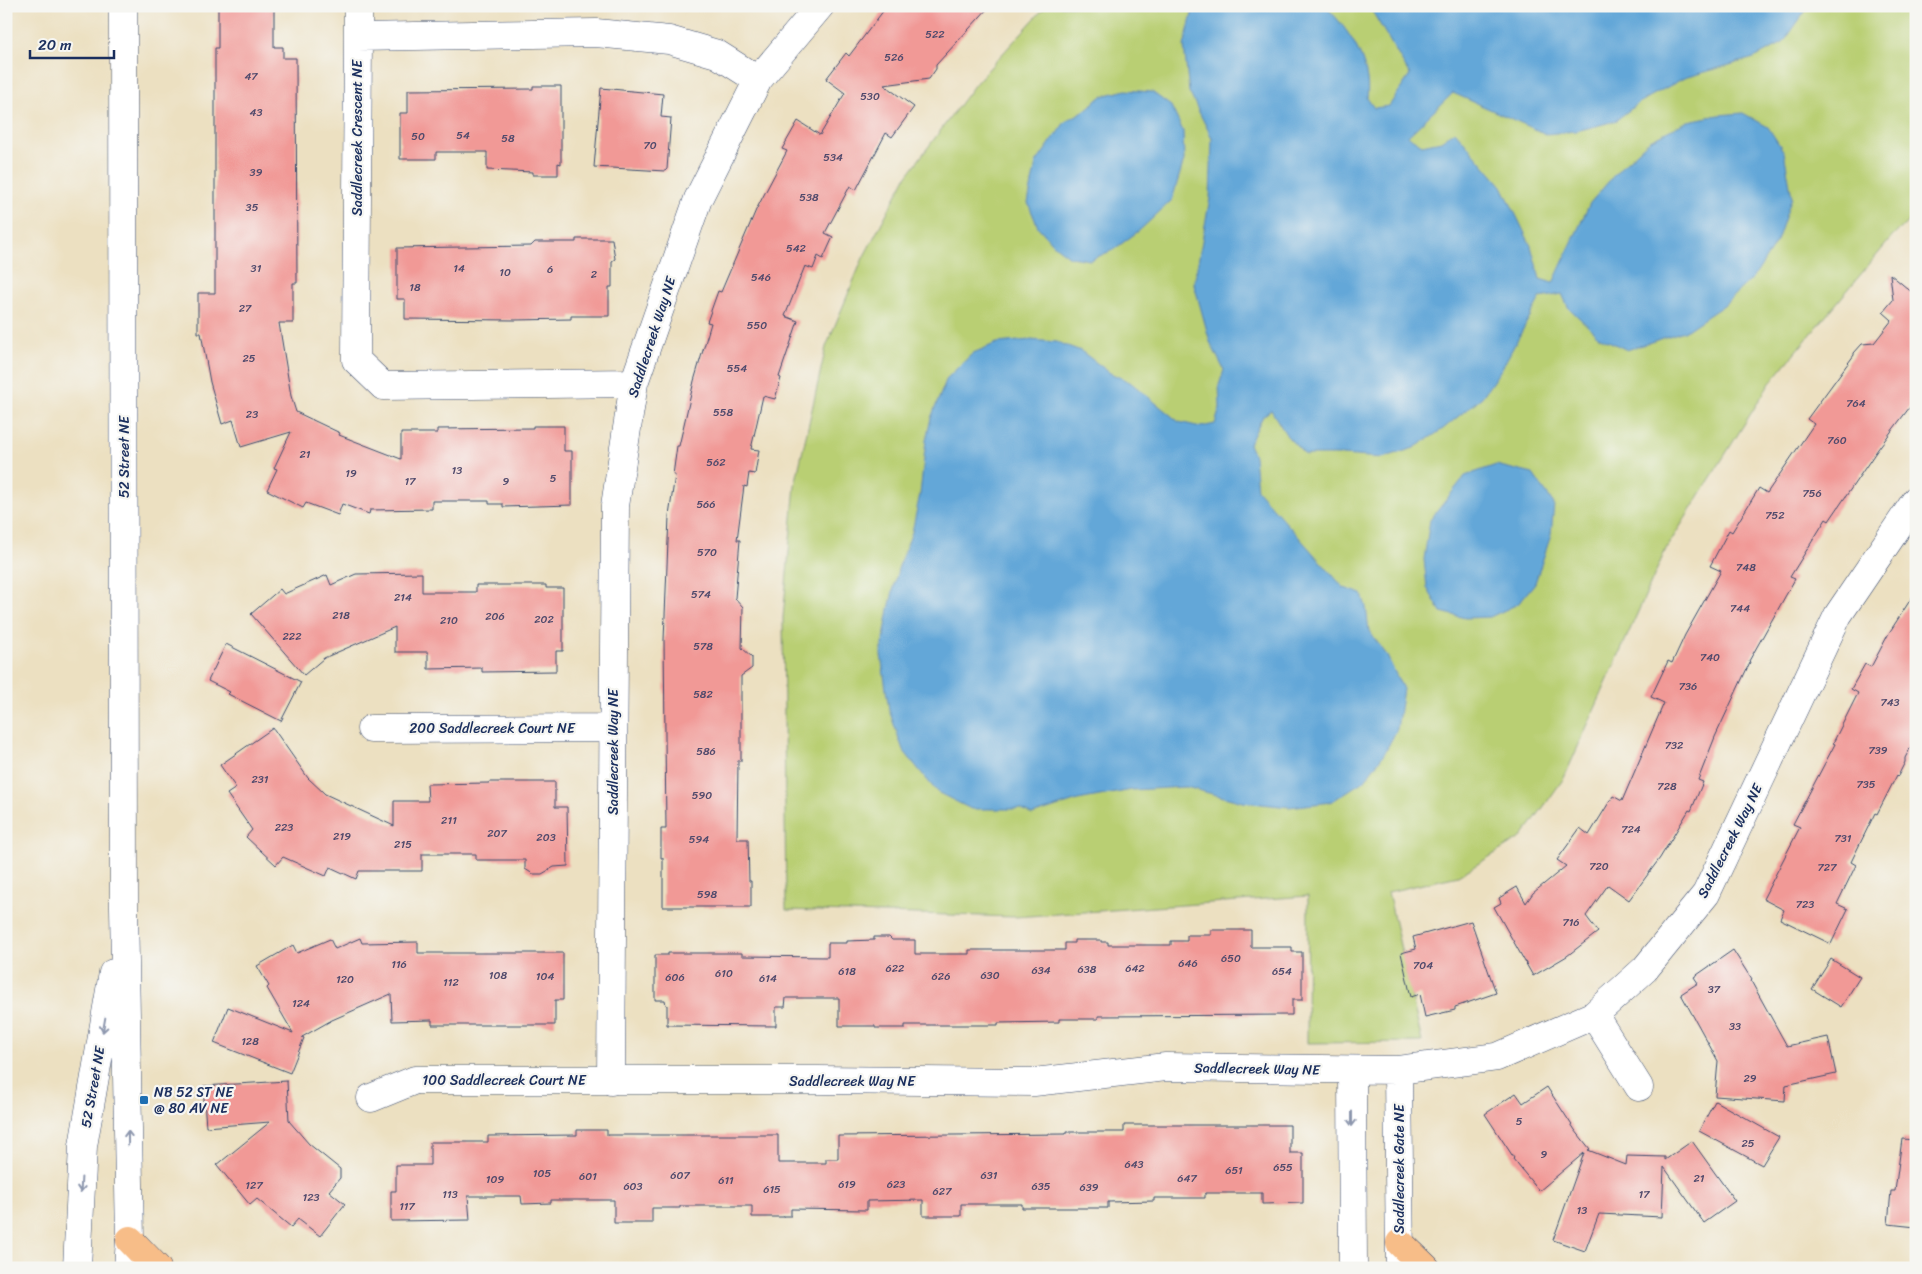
<svg xmlns="http://www.w3.org/2000/svg" width="1922" height="1274" font-family="Sriracha,sans-serif">
<style>
.green{fill:#b9cf73;stroke:#6a7f68}
.water{fill:#63a7d8;stroke:#3f6b9b}
.building{fill:#f19996}
.lines{fill:none;stroke-linecap:round;stroke-linejoin:round}
.minor-casing{stroke:#3a4a6d;stroke-width:29}
.major-casing{stroke:#3a4a6d;stroke-width:29}
.minor{stroke:#fff;stroke-width:28}
.major{stroke:#f7bd88;stroke-width:28}
.oneway{stroke:#8d97ae}
.poi-dot{fill:#1f6fb2;stroke:#f6f6f2;stroke-width:2}
.labels{text-anchor:middle;dominant-baseline:central;stroke-width:4.5;stroke-linejoin:round;paint-order:stroke}
.number-label{font-size:11px;fill:#504a6c}
.street-label{font-size:14px;fill:#1b2f5e;stroke:#f6f6f2}
.poi-label{font-size:14px;fill:#1b2f5e;stroke:#f6f6f2;text-anchor:start}
</style>
<rect width="100%" height="100%" fill="#f6f6f2"/>
<filter id="ink" filterUnits="userSpaceOnUse"><feTurbulence type="fractalNoise" baseFrequency=".02" numOctaves="2"/><feDisplacementMap in="SourceGraphic" scale="10" xChannelSelector="R" yChannelSelector="G"/><feConvolveMatrix kernelMatrix="1 2 1 2 8 2 1 2 1" color-interpolation-filters="sRGB"/></filter>
<filter id="wash" filterUnits="userSpaceOnUse"><feTurbulence type="fractalNoise" baseFrequency=".0096" numOctaves="4" result="noise"/><feDisplacementMap in="SourceGraphic" scale="20" xChannelSelector="R" yChannelSelector="G"/><feGaussianBlur stdDeviation="1.12" result="paint"/><feColorMatrix in="noise" values="0 0 0 0 0 0 0 0 0 0 0 0 0 0 0 0 0 1.4 0 .05"/><feComposite in="paint" operator="in"/></filter>
<g filter="url(#wash)">
<rect width="100%" height="100%" fill="#ece0c1"/>
<path class="green" d="M 1046,6 L 1916,6 L 1916,214 L 1892,237 L 1770,383 L 1666,549 L 1564,778 L 1522,837 L 1458,876 L 1388,892 L 1422,1042 L 1307,1043 L 1308,896 L 1015,917 L 786,910 L 783,618 L 795,485 L 826,347 L 863,258 L 906,177 L 975,84 Z"/>
<path class="water" d="M 1194,6 L 1325,6 C 1349,29 1372,64 1367,98 L 1374,108 L 1389,106 L 1410,75 L 1369,6 L 1809,6 L 1783,43 L 1754,58 L 1684,78 L 1640,102 L 1615,121 L 1576,131 L 1546,134 L 1453,93 L 1408,136 L 1422,145 L 1441,141 L 1455,131 L 1502,186 L 1531,246 L 1540,279 L 1553,283 L 1590,203 L 1622,166 L 1650,140 L 1688,121 L 1718,115 L 1743,113 L 1768,127 L 1784,152 L 1792,197 L 1777,241 L 1756,274 L 1724,305 L 1687,330 L 1627,350 L 1598,336 L 1568,307 L 1562,294 L 1540,298 L 1502,368 L 1482,397 L 1443,429 L 1414,448 L 1382,458 L 1342,455 L 1305,455 L 1287,436 L 1271,410 L 1263,416 L 1249,444 L 1254,456 L 1257,490 L 1344,588 L 1362,594 L 1366,607 L 1369,631 L 1386,654 L 1403,689 L 1397,729 L 1384,754 L 1365,780 L 1331,802 L 1289,807 L 1243,802 L 1186,787 L 1132,790 L 1078,800 L 1032,815 L 1020,809 L 971,809 L 937,792 L 903,750 L 889,710 L 881,655 L 889,609 L 898,569 L 912,532 L 920,494 L 926,440 L 931,418 L 947,378 L 973,353 L 997,343 L 1030,340 L 1057,342 L 1081,351 L 1110,373 L 1130,382 L 1179,422 L 1201,427 L 1215,424 L 1220,408 L 1219,385 L 1224,370 L 1210,342 L 1194,284 L 1210,198 L 1212,138 L 1189,92 L 1184,46 Z
M 1126,90 L 1152,92 L 1171,106 L 1183,131 L 1184,160 L 1172,200 L 1140,230 L 1113,250 L 1090,260 L 1070,257 L 1053,244 L 1038,227 L 1028,203 L 1036,163 L 1065,122 L 1085,110 L 1102,96 Z
M 1496,465 L 1533,474 L 1554,504 L 1551,535 L 1535,583 L 1518,604 L 1490,617 L 1465,618 L 1441,612 L 1427,588 L 1424,559 L 1430,520 L 1465,476 Z"/>
<g id="blocks">
<path class="building" d="M 218,6 L 274,6 L 274,47 L 283,47 L 283,58 L 296,58 L 297,283 L 293,283 L 293,323 L 279,323 L 291,396 L 296,412 L 340,433 L 339,435 L 401,459 L 401,433 L 437,433 L 437,429 L 533,428 L 533,426 L 564,426 L 564,451 L 572,451 L 572,505 L 503,507 L 503,504 L 489,504 L 489,501 L 432,501 L 432,509 L 370,510 L 369,514 L 342,504 L 338,515 L 306,503 L 303,508 L 267,490 L 277,469 L 274,468 L 291,432 L 241,447 L 233,420 L 222,424 L 210,382 L 201,333 L 198,333 L 198,293 L 215,293 L 215,48 L 218,48 Z
M 887,6 L 990,6 L 936,65 L 936,69 L 929,79 L 884,85 L 914,107 L 892,137 L 886,133 L 856,190 L 850,186 L 825,233 L 833,237 L 823,259 L 818,256 L 813,269 L 805,266 L 785,316 L 798,321 L 779,377 L 781,378 L 775,399 L 763,396 L 751,449 L 759,450 L 755,474 L 749,473 L 747,487 L 744,486 L 737,540 L 740,540 L 735,598 L 743,607 L 742,648 L 752,657 L 752,668 L 741,676 L 741,761 L 738,761 L 737,839 L 748,839 L 749,881 L 751,881 L 751,907 L 663,907 L 663,858 L 661,858 L 661,829 L 666,829 L 664,640 L 669,516 L 675,475 L 673,475 L 677,446 L 679,446 L 694,381 L 711,323 L 707,322 L 718,291 L 721,292 L 756,210 L 787,151 L 782,149 L 798,121 L 820,135 L 845,93 L 826,79 L 846,53 L 849,56 Z
M 533,86 L 561,86 L 561,164 L 558,163 L 558,175 L 533,175 L 533,172 L 487,170 L 487,152 L 436,152 L 436,159 L 400,159 L 400,113 L 408,113 L 408,90 L 533,89 Z
M 601,88 L 663,94 L 661,117 L 671,118 L 667,169 L 665,171 L 594,167 Z
M 576,239 L 612,239 L 615,259 L 612,261 L 612,287 L 609,287 L 609,316 L 571,316 L 571,319 L 515,320 L 405,319 L 405,299 L 397,299 L 397,248 L 531,246 L 535,242 L 576,242 Z
M 1890,274 L 1914,294 L 1916,292 L 1916,399 L 1878,449 L 1829,521 L 1826,519 L 1790,577 L 1795,579 L 1749,661 L 1750,662 L 1715,737 L 1698,780 L 1703,782 L 1691,811 L 1689,810 L 1660,858 L 1629,900 L 1608,885 L 1586,916 L 1598,932 L 1567,956 L 1533,976 L 1494,907 L 1501,903 L 1499,898 L 1517,887 L 1526,903 L 1533,893 L 1566,866 L 1557,860 L 1580,828 L 1589,835 L 1613,796 L 1622,801 L 1664,703 L 1651,697 L 1668,661 L 1672,663 L 1685,635 L 1721,571 L 1710,566 L 1729,530 L 1732,532 L 1759,488 L 1767,493 L 1814,424 L 1807,419 L 1854,355 L 1854,353 L 1862,344 L 1874,343 L 1892,320 L 1883,312 L 1893,300 Z
M 422,573 L 422,592 L 476,592 L 476,585 L 546,585 L 546,588 L 563,588 L 563,651 L 556,651 L 556,671 L 482,672 L 482,668 L 428,669 L 428,652 L 395,652 L 395,627 L 324,658 L 304,675 L 251,614 L 280,589 L 284,594 L 327,575 L 331,585 L 356,574 Z
M 1916,591 L 1916,737 L 1905,758 L 1905,762 L 1898,776 L 1897,775 L 1877,814 L 1875,813 L 1851,862 L 1856,865 L 1837,904 L 1848,909 L 1831,944 L 1780,919 L 1784,910 L 1763,899 L 1800,827 L 1793,824 L 1835,744 L 1833,743 L 1858,693 L 1851,689 L 1865,664 L 1871,667 L 1889,633 Z
M 226,644 L 301,682 L 281,721 L 228,694 L 230,692 L 208,681 Z
M 273,728 L 308,778 L 325,794 L 394,826 L 394,801 L 428,801 L 427,784 L 489,783 L 489,782 L 555,782 L 555,807 L 567,807 L 568,866 L 554,867 L 542,874 L 533,874 L 525,869 L 525,860 L 476,860 L 476,854 L 422,854 L 422,871 L 359,871 L 356,879 L 330,867 L 326,876 L 283,857 L 276,865 L 246,837 L 252,830 L 227,794 L 236,788 L 220,765 Z
M 1471,921 L 1496,993 L 1455,1007 L 1455,1010 L 1425,1017 L 1420,994 L 1411,997 L 1401,953 L 1416,949 L 1413,937 Z
M 1211,930 L 1251,930 L 1251,947 L 1292,947 L 1292,952 L 1302,952 L 1302,1000 L 1292,1000 L 1292,1015 L 1098,1016 L 1098,1019 L 1059,1019 L 1059,1022 L 998,1023 L 998,1025 L 905,1025 L 905,1028 L 875,1028 L 875,1026 L 839,1026 L 839,998 L 786,998 L 785,1007 L 776,1007 L 776,1026 L 667,1025 L 667,1005 L 666,1005 L 665,1000 L 655,1000 L 655,955 L 668,955 L 668,953 L 742,953 L 742,956 L 828,957 L 828,943 L 847,943 L 847,941 L 874,940 L 874,937 L 889,937 L 892,940 L 915,940 L 915,954 L 969,954 L 969,950 L 1065,950 L 1065,943 L 1074,943 L 1074,940 L 1101,940 L 1101,942 L 1108,942 L 1108,945 L 1171,945 L 1171,941 L 1187,941 L 1187,935 L 1211,935 Z
M 360,938 L 362,943 L 418,942 L 418,953 L 563,953 L 563,1000 L 555,1000 L 555,1025 L 432,1025 L 432,1020 L 392,1021 L 391,994 L 332,1020 L 302,1037 L 304,1038 L 290,1073 L 214,1043 L 228,1007 L 293,1033 L 267,988 L 269,986 L 257,966 L 293,945 L 297,953 L 330,939 L 335,949 Z
M 1733,950 L 1752,980 L 1751,981 L 1787,1046 L 1828,1037 L 1836,1074 L 1786,1085 L 1785,1101 L 1715,1096 L 1718,1061 L 1681,994 L 1698,983 L 1694,977 Z
M 1831,959 L 1860,977 L 1841,1007 L 1812,989 Z
M 287,1081 L 289,1121 L 309,1144 L 340,1169 L 340,1178 L 329,1191 L 345,1204 L 320,1236 L 298,1219 L 291,1227 L 257,1199 L 250,1205 L 217,1165 L 270,1122 L 206,1127 L 203,1086 Z
M 1547,1087 L 1575,1130 L 1590,1149 L 1588,1150 L 1626,1165 L 1627,1156 L 1665,1157 L 1665,1160 L 1692,1141 L 1735,1201 L 1704,1223 L 1664,1167 L 1662,1217 L 1599,1214 L 1585,1251 L 1553,1240 L 1584,1153 L 1539,1191 L 1513,1159 L 1514,1158 L 1485,1114 L 1516,1093 L 1523,1103 Z
M 1715,1101 L 1779,1137 L 1762,1165 L 1699,1131 Z
M 1124,1125 L 1290,1125 L 1290,1153 L 1303,1153 L 1303,1203 L 1262,1204 L 1262,1193 L 1205,1193 L 1205,1198 L 1154,1198 L 1154,1201 L 1108,1202 L 1108,1208 L 1022,1208 L 1022,1204 L 961,1204 L 961,1216 L 923,1216 L 923,1200 L 867,1201 L 867,1210 L 866,1210 L 791,1209 L 791,1216 L 784,1216 L 784,1217 L 752,1217 L 752,1206 L 680,1206 L 680,1208 L 652,1208 L 652,1223 L 614,1223 L 614,1200 L 551,1200 L 551,1203 L 522,1204 L 521,1196 L 468,1196 L 470,1220 L 391,1221 L 391,1191 L 396,1191 L 396,1165 L 430,1165 L 430,1142 L 488,1142 L 488,1136 L 577,1135 L 577,1130 L 607,1130 L 607,1135 L 778,1135 L 778,1163 L 826,1163 L 826,1159 L 838,1159 L 838,1136 L 1066,1134 L 1066,1132 L 1124,1132 Z
M 1902,1139 L 1916,1140 L 1916,1227 L 1888,1224 L 1891,1191 L 1895,1191 Z"/>
</g>
</g>
<g filter="url(#ink)">
<use href="#blocks" fill-opacity="0" stroke="#3a4a6d" stroke-width="1"/>
<g class="lines">
<defs>
<path id="minor" d="M 123,6 L 124,907 L 130,1240 L 128,1268
M 358,6 L 358,37
M 634,383 L 383,386 L 356,360 L 358,37 L 596,33 L 669,40 L 717,54 L 758,80
M 371,729 L 613,728
M 1594,1015 L 1639,1087
M 1352,1070 L 1353,1268
M 1398,1070 L 1400,1268
M 611,1081 L 615,506 L 634,383 L 698,199 L 758,80 L 820,6
M 371,1098 L 415,1080 L 818,1080 L 1034,1082 L 1166,1067 L 1398,1070 L 1497,1057 L 1594,1015 L 1645,969 L 1706,894 L 1838,615 L 1916,500
M 77,1268 L 83,1146 L 113,973"/>
<path id="major" d="M 130,1240 L 157,1268
M 1400,1243 L 1426,1268"/>
</defs>
<use href="#minor" class="minor-casing"/>
<use href="#major" class="major-casing"/>
<use href="#minor" class="minor"/>
<use href="#major" class="major"/>
</g>
<defs><path id="oneway-shaft" d="M-6 0H5M1.5-3L5.5 0L1.5 3" fill="none" stroke-width="1.6" stroke-linecap="round" stroke-linejoin="round" transform="scale(1.25)"/></defs>
<g class="oneway">
<use href="#oneway-shaft" transform="translate(104 1025) rotate(100)"/>
<use href="#oneway-shaft" transform="translate(1352 1119) rotate(90)"/>
<use href="#oneway-shaft" transform="translate(128 1138) rotate(-91)"/>
<use href="#oneway-shaft" transform="translate(81 1185) rotate(93)"/>
</g>
</g>
<rect class="poi-dot" x="139" y="1095" width="10" height="10" rx="2.5"/>
<g class="labels">
<g class="number-label">
<text x="935" y="34">522</text>
<text x="894" y="57">526</text>
<text x="251" y="76">47</text>
<text x="870" y="96">530</text>
<text x="256" y="112">43</text>
<text x="463" y="135">54</text>
<text x="418" y="136">50</text>
<text x="508" y="138">58</text>
<text x="650" y="145">70</text>
<text x="833" y="157">534</text>
<text x="256" y="172">39</text>
<text x="809" y="197">538</text>
<text x="252" y="207">35</text>
<text x="796" y="248">542</text>
<text x="256" y="268">31</text>
<text x="459" y="268">14</text>
<text x="550" y="269">6</text>
<text x="505" y="272">10</text>
<text x="594" y="274">2</text>
<text x="761" y="277">546</text>
<text x="415" y="287">18</text>
<text x="245" y="308">27</text>
<text x="757" y="325">550</text>
<text x="249" y="358">25</text>
<text x="737" y="368">554</text>
<text x="1856" y="403">764</text>
<text x="723" y="412">558</text>
<text x="252" y="414">23</text>
<text x="1837" y="440">760</text>
<text x="305" y="454">21</text>
<text x="716" y="462">562</text>
<text x="457" y="470">13</text>
<text x="351" y="473">19</text>
<text x="553" y="478">5</text>
<text x="410" y="481">17</text>
<text x="506" y="481">9</text>
<text x="1812" y="493">756</text>
<text x="706" y="504">566</text>
<text x="1775" y="515">752</text>
<text x="707" y="552">570</text>
<text x="1746" y="567">748</text>
<text x="701" y="594">574</text>
<text x="403" y="597">214</text>
<text x="1740" y="608">744</text>
<text x="341" y="615">218</text>
<text x="495" y="616">206</text>
<text x="544" y="619">202</text>
<text x="449" y="620">210</text>
<text x="292" y="636">222</text>
<text x="703" y="646">578</text>
<text x="1710" y="657">740</text>
<text x="1688" y="686">736</text>
<text x="703" y="694">582</text>
<text x="1890" y="702">743</text>
<text x="1674" y="745">732</text>
<text x="1878" y="750">739</text>
<text x="706" y="751">586</text>
<text x="260" y="779">231</text>
<text x="1866" y="784">735</text>
<text x="1667" y="786">728</text>
<text x="702" y="795">590</text>
<text x="449" y="820">211</text>
<text x="284" y="827">223</text>
<text x="1631" y="829">724</text>
<text x="497" y="833">207</text>
<text x="342" y="836">219</text>
<text x="546" y="837">203</text>
<text x="1843" y="838">731</text>
<text x="699" y="839">594</text>
<text x="403" y="844">215</text>
<text x="1599" y="866">720</text>
<text x="1827" y="867">727</text>
<text x="707" y="894">598</text>
<text x="1805" y="904">723</text>
<text x="1571" y="922">716</text>
<text x="1231" y="958">650</text>
<text x="1188" y="963">646</text>
<text x="399" y="964">116</text>
<text x="1423" y="965">704</text>
<text x="895" y="968">622</text>
<text x="1135" y="968">642</text>
<text x="1087" y="969">638</text>
<text x="1041" y="970">634</text>
<text x="847" y="971">618</text>
<text x="1282" y="971">654</text>
<text x="724" y="973">610</text>
<text x="498" y="975">108</text>
<text x="990" y="975">630</text>
<text x="545" y="976">104</text>
<text x="941" y="976">626</text>
<text x="675" y="977">606</text>
<text x="768" y="978">614</text>
<text x="345" y="979">120</text>
<text x="451" y="982">112</text>
<text x="1714" y="989">37</text>
<text x="301" y="1003">124</text>
<text x="1735" y="1026">33</text>
<text x="250" y="1041">128</text>
<text x="1750" y="1078">29</text>
<text x="1519" y="1121">5</text>
<text x="1748" y="1143">25</text>
<text x="1544" y="1154">9</text>
<text x="1134" y="1164">643</text>
<text x="1283" y="1167">655</text>
<text x="1234" y="1170">651</text>
<text x="542" y="1173">105</text>
<text x="680" y="1175">607</text>
<text x="989" y="1175">631</text>
<text x="588" y="1176">601</text>
<text x="1187" y="1178">647</text>
<text x="1699" y="1178">21</text>
<text x="495" y="1179">109</text>
<text x="726" y="1180">611</text>
<text x="847" y="1184">619</text>
<text x="896" y="1184">623</text>
<text x="254" y="1185">127</text>
<text x="633" y="1186">603</text>
<text x="1041" y="1186">635</text>
<text x="1089" y="1187">639</text>
<text x="772" y="1189">615</text>
<text x="942" y="1191">627</text>
<text x="450" y="1194">113</text>
<text x="1644" y="1194">17</text>
<text x="311" y="1197">123</text>
<text x="407" y="1206">117</text>
<text x="1582" y="1210">13</text>
</g>
<g class="street-label">
<text transform="translate(357 138) rotate(-90)">Saddlecreek Crescent NE</text>
<text transform="translate(652 337) rotate(-72)">Saddlecreek Way NE</text>
<text transform="translate(124 457) rotate(-90)">52 Street NE</text>
<text x="492" y="728">200 Saddlecreek Court NE</text>
<text transform="translate(613 752) rotate(-90)">Saddlecreek Way NE</text>
<text transform="translate(1730 841) rotate(-63)">Saddlecreek Way NE</text>
<text transform="translate(1257 1069) rotate(1)">Saddlecreek Way NE</text>
<text x="504" y="1080">100 Saddlecreek Court NE</text>
<text x="852" y="1081">Saddlecreek Way NE</text>
<text transform="translate(93 1087) rotate(-80)">52 Street NE</text>
<text transform="translate(1399 1169) rotate(-90)">Saddlecreek Gate NE</text>
</g>
<g class="poi-label">
<text x="154" y="1092">NB 52 ST NE<tspan x="154" dy="16">@ 80 AV NE</tspan></text>
</g>
</g>
<rect width="1922" height="1274" fill="none" stroke="#f6f6f2" stroke-width="25"/>
<path d="M30 50v8h84v-8" fill="none" stroke="#1b2f5e" stroke-width="2.5"/>
<text x="38" y="50" font-size="15" fill="#1b2f5e" stroke="#f6f6f2" stroke-width="4" paint-order="stroke">20 m</text>
</svg>
